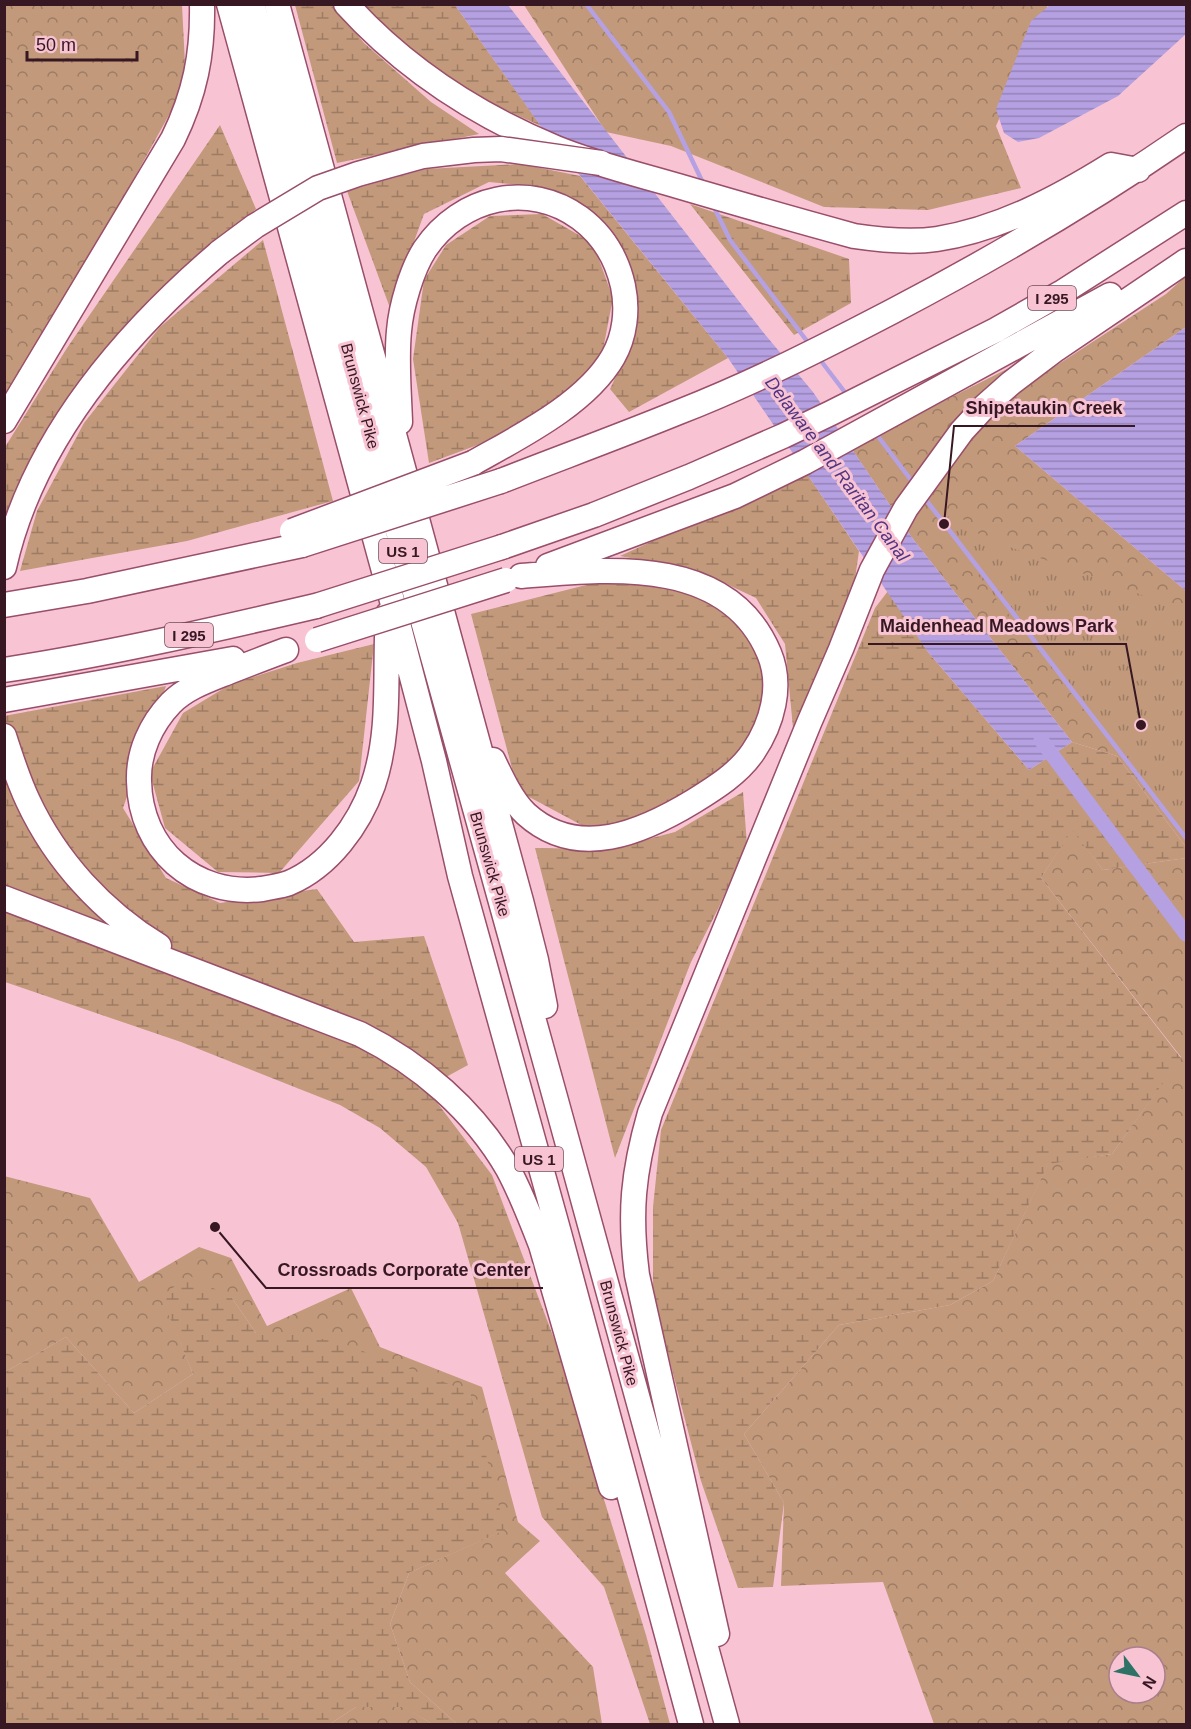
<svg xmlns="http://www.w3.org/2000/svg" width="1191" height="1729" font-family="Arial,sans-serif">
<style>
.forest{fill:url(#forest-crowns);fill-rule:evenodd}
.wetland{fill:url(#wetland-marsh)}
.park{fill:url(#park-tufts)}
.water{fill:url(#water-rules)}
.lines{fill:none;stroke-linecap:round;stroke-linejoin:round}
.stream{stroke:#b5a1e2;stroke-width:4.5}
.canal{stroke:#b5a1e2;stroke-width:15}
.highway-casing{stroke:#994e6a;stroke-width:27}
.highway{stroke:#fff;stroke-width:24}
.highway-bridge-casing{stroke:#994e6a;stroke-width:27;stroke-linecap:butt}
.highway-bridge{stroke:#fff;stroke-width:24}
.labels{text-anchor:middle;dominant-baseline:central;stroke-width:6;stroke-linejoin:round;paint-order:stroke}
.shield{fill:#f8c4d4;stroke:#704b57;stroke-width:1.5}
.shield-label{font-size:15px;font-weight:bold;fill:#361722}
.street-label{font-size:16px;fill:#361722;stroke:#f8c4d4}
.water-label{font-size:18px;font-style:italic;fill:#523581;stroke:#f8c4d4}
.leader{fill:none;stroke:#361722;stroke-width:2}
.callout-dot{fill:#361722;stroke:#f8c4d4;stroke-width:2}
.callout-label{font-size:18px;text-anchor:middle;font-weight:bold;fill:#361722;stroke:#f8c4d4;stroke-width:6;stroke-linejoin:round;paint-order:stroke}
</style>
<defs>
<pattern id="forest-crowns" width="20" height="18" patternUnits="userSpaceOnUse" patternTransform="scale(1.5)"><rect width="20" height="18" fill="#c2997b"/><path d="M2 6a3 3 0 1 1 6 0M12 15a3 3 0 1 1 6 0" fill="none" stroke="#9e7c64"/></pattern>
<pattern id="wetland-marsh" width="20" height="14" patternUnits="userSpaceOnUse" patternTransform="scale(1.5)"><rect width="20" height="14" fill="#c2997b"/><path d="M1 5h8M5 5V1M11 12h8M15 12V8" fill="none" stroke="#9e7c64"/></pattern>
<pattern id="park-tufts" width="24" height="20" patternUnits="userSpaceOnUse" patternTransform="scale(1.5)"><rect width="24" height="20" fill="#c2997b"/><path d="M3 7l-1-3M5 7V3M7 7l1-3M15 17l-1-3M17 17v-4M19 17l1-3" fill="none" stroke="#9e7c64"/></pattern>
<pattern id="water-rules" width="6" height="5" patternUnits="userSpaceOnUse" patternTransform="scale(1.5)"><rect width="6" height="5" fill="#b5a1e2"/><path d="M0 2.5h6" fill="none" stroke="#9482b7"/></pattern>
</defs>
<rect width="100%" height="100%" fill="#f8c4d4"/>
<path class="forest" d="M 5,5 L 182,5 L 186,84 L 115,213 L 5,402 Z
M 524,5 L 1048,5 L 996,126 L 1021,188 L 928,210 L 824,207 L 671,146 L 606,132 Z
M 1186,276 L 1186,327 L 1015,446 L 1186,591 L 1186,847 L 1117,756 L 1072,742 L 913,539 L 851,448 L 1009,368 L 1025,386 L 1166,294 Z
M 1072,829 L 1103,870 L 1186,858 L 1186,1724 L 934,1724 L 883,1582 L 781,1586 L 784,1503 L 744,1434 L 839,1325 L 950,1305 L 993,1281 L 1048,1163 L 1112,1154 L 1181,1057 L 1041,878 ZM 1119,1657 L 1155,1657 L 1155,1693 L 1119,1693 Z
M 4,1176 L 90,1198 L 139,1282 L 199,1247 L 231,1258 L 267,1326 L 351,1288 L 380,1347 L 482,1387 L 518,1522 L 540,1541 L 505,1573 L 593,1667 L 602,1724 L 457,1724 L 410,1682 L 390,1624 L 409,1573 L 504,1530 L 296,1333 L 256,1333 L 232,1298 L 162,1296 L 193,1374 L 134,1413 L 66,1337 L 5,1372 Z
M 356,1707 L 405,1707 L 432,1724 L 330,1724 Z"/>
<path class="wetland" d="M 295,5 L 334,5 L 364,43 L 431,102 L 479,134 L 337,163 Z
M 365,5 L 455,5 L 541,126 L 449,84 L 382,23 Z
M 220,125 L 256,209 L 152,303 L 5,542 L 5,447 L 67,348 Z
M 521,164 L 580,176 L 728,358 L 629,412 L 610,389 L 631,344 L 638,297 L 624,253 L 589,213 L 540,187 L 489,182 L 424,214 L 390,308 L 347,191 L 426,169 Z
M 690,204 L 849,259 L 851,303 L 794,335 Z
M 542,214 L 593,243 L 613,298 L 602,355 L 564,401 L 502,436 L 429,463 L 413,359 L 424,280 L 446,245 L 490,216 Z
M 263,240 L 333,501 L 187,541 L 20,571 L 37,511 L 84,423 L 160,327 Z
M 805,471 L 859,551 L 855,579 L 809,699 L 793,728 L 785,644 L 756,598 L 699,571 L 620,556 Z
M 594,583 L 685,587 L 743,627 L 769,682 L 759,733 L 729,764 L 648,816 L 587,828 L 518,791 L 471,614 Z
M 888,591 L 928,652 L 1029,770 L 1072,742 L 1117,756 L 1186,847 L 1186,858 L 1103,870 L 1072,830 L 1041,878 L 1181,1058 L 1112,1154 L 1048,1164 L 993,1281 L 950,1305 L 839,1325 L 744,1434 L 784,1503 L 773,1587 L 738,1588 L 701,1481 L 653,1297 L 653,1207 L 661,1130 L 875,608 Z
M 374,644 L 359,781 L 279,873 L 218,872 L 165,828 L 150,773 L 183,713 L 231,684 L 297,663 Z
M 166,686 L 123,808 L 166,878 L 220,903 L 317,889 L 354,942 L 424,936 L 468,1065 L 426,1088 L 492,1175 L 555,1341 L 646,1635 L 670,1724 L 650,1724 L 604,1587 L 542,1517 L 458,1223 L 426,1167 L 380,1128 L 340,1105 L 181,1042 L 5,982 L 4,716 Z
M 743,792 L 747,845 L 718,909 L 691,962 L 615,1158 L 535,848 L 610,849 L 675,832 Z
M 190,1276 L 232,1298 L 256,1333 L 296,1333 L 344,1344 L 470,1392 L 505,1530 L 409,1573 L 390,1624 L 410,1682 L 457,1724 L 432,1724 L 404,1707 L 356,1707 L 330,1724 L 5,1724 L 5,1372 L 66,1337 L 134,1413 L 193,1374 L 161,1296 Z"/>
<path class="park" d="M 951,508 L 982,537 L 1186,611 L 1186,839 L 943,531 Z"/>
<path class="water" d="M 1051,4 L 1186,5 L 1186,34 L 1118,96 L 1039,138 L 1018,142 L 1004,133 L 996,109 L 1031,21 Z
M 455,5 L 508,5 L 763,332 L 813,392 L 913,539 L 1072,742 L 1029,770 L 928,652 L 728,358 L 547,135 Z
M 1186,327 L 1186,591 L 1015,446 Z"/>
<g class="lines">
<path class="stream" d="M 586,4 L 669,112 L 704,185
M 714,207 L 730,240 L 810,345
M 818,357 L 847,395
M 874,431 L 914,484
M 923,496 L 1186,838"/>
<path class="canal" d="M 1041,740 L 1186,934"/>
<defs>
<path id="highway" d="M 229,4 L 390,593 L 434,761 L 460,876 L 559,1233 L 691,1724
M 252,4 L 555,1097 L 727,1724
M 277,4 C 356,304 440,602 521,901 L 536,960 L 545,1006
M 346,4 C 404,68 476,115 556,148 C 595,164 637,174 678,186 C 736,203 795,220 854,236 C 881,240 910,243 937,239 C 1000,229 1058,198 1111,165 L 1138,170
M 4,421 L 173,139 C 195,94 203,54 202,4
M 400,422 C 399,392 396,361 399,331 C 401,306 412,269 425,249 C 461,196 529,181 580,218 C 603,235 617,259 623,286 C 628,310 625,336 613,357 C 586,404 519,437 473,463
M 501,481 C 560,458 620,436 679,412 C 753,383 824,347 893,311 C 994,258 1093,200 1186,136
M 502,547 L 594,515 L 689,477 L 783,436 L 831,413 L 996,330 L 1061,293 L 1186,213
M 548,566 L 735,496 L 805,462 L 1110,295
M 4,567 C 32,441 124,334 220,252
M 4,605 L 87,591 L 302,545
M 286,650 C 267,657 249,664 231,671 C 209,680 187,687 171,703 C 151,724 138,752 139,781 C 140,849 194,897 262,889 C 271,887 281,886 289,883 C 329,866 359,825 373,785 C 392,729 384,672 388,614
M 4,670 C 109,654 213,630 316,606
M 4,700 L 233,659
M 4,736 C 11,758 18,780 28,801 C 56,861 103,912 159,946
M 493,760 C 501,777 512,801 526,814 C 578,861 643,832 694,801 C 715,788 739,773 753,752 C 772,724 783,686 769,653 C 728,555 608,569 521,576
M 4,898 L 360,1034 C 420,1064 474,1110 508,1169 C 521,1193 531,1219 541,1245 L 611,1487
M 717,1634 L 637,1275 C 629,1213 633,1172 650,1113 L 809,723 L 841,649 L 872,570 L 906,508 L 962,431 L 985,406 L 1011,383 L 1056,349 L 1186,261"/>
</defs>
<use href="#highway" class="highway-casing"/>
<use href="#highway" class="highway"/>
<defs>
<path id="highway-bridge" d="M 220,252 L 255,226 L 318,188 L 358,174 L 423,156 L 474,150 L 501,149 L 601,163
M 292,531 L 473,463
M 302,545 L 501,481
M 316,606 L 502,547
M 317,640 L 506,580"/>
</defs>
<use href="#highway-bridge" class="highway-bridge-casing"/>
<use href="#highway-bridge" class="highway-bridge"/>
</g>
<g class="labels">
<g class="shield">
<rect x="1028" y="286" width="48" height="24" rx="4.5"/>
<rect x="379" y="539" width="48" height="24" rx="4.5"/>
<rect x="165" y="623" width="48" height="24" rx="4.5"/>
<rect x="515" y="1147" width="48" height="24" rx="4.5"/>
</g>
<g class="shield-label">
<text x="1052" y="298">I 295</text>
<text x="403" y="551">US 1</text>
<text x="189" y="635">I 295</text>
<text x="539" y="1159">US 1</text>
</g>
<g class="street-label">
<text transform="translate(360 396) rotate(75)">Brunswick Pike</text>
<text transform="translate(490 864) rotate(74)">Brunswick Pike</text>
<text transform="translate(619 1333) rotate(75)">Brunswick Pike</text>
</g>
<g class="water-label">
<text transform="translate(837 469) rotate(53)">Delaware and Raritan Canal</text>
</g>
</g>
<path class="leader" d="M944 524L954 426H1135M1141 725L1126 644H868M215 1227L266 1288H543"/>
<g class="callout-dot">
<circle cx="944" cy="524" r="6"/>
<circle cx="1141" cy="725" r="6"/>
<circle cx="215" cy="1227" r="6"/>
</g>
<g class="callout-label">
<text x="1044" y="414">Shipetaukin Creek</text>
<text x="997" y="632">Maidenhead Meadows Park</text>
<text x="404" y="1276">Crossroads Corporate Center</text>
</g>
<rect width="1191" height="1729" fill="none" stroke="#361722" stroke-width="12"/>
<g transform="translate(1137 1675) rotate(122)"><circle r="28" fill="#f8c4d4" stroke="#aa7f8d" stroke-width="1.5"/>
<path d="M0-4.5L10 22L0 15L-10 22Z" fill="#2e7265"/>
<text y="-9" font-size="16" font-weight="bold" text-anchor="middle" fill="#361722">N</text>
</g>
<path d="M27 51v9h110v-9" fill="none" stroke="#361722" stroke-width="3"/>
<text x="36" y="51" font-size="18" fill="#361722" stroke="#f8c4d4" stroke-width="4.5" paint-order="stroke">50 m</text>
</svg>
